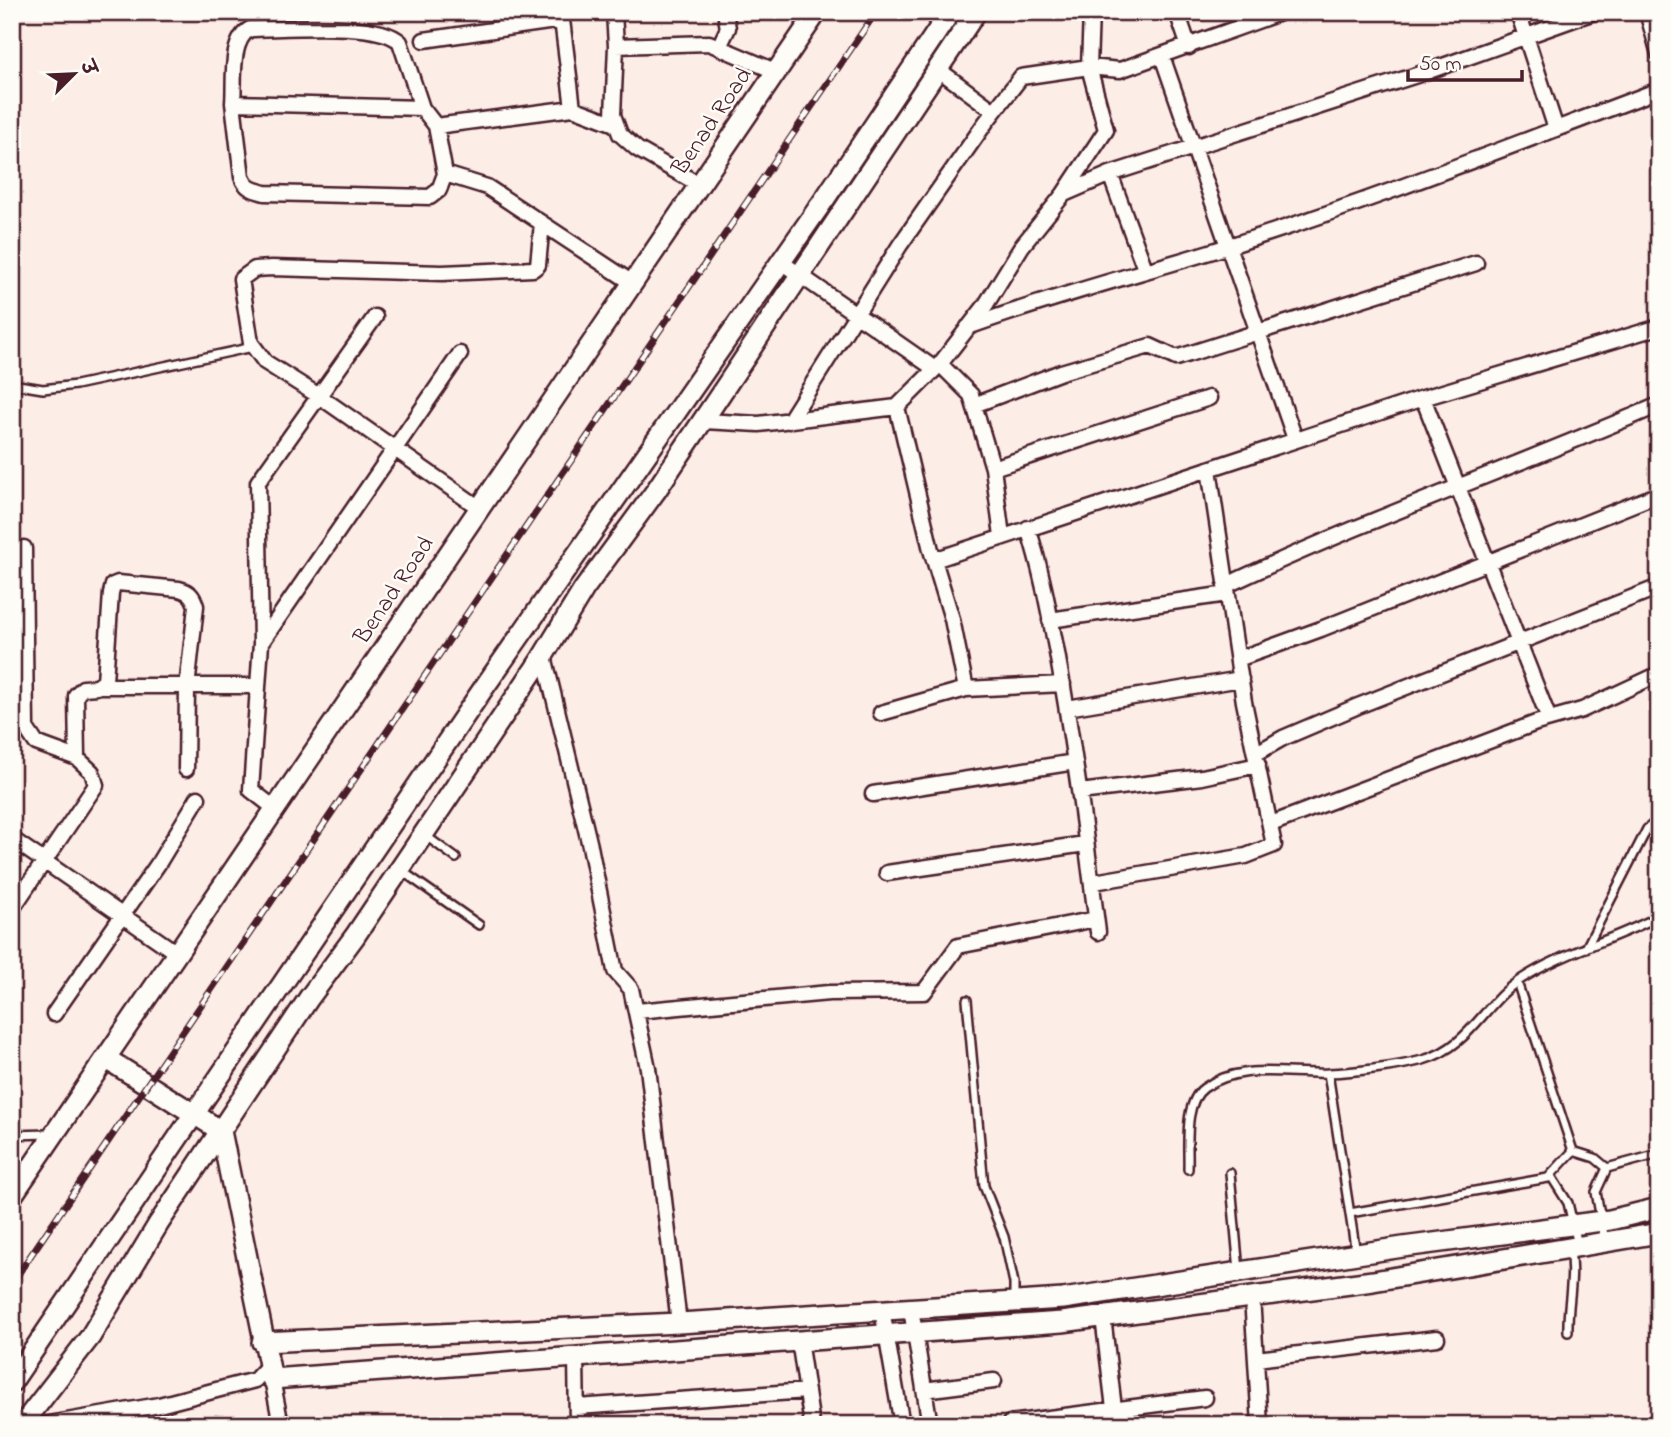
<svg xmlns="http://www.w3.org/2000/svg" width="1671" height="1437" font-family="'Indie Flower','Playpen Sans Deva',sans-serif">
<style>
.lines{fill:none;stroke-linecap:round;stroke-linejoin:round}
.lane-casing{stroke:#4a1f2b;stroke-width:12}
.street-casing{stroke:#4a1f2b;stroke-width:19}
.secondary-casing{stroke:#4a1f2b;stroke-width:24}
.lane{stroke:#fdfcf7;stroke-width:7}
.street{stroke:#fdfcf7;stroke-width:14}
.secondary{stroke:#fdfcf7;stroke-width:19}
.rail-casing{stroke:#4a1f2b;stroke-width:7}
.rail{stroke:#fdfcf7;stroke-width:4.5;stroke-dasharray:13;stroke-linecap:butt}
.labels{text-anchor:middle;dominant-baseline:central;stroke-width:5;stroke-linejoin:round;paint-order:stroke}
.street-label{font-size:24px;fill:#4a1f2b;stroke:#fdfcf7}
</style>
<rect width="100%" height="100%" fill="#fcede6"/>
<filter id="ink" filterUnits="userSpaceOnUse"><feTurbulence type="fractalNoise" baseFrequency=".0143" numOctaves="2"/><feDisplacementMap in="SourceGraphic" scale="14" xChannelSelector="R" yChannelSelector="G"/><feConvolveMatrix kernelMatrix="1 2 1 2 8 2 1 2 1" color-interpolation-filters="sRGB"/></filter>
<g filter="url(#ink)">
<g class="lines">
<defs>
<path id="lane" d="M 12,384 L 43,389 L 76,385 L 253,347
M 426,836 L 456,858
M 402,871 L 479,925
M 1586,948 L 1647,829 L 1653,824 L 1659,827
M 1517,982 L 1573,1151
M 967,1000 L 984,1186 L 1004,1237 L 1014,1283 L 1014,1301
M 1328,1073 L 1356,1253
M 12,1135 L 49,1134
M 1607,1168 L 1659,1154
M 1188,1169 C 1189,1146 1183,1103 1204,1088 C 1240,1062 1288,1075 1328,1073 C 1355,1072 1396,1067 1423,1060 C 1470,1047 1485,1002 1520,980 C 1563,952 1614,940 1659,916
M 1230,1173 L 1239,1271
M 1551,1176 L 1568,1203 L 1578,1245
M 1350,1213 L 1548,1178 L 1573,1151 L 1595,1158 L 1607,1168
M 1605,1241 L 1596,1192 L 1607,1168
M 1568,1332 C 1567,1304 1575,1279 1570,1251"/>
<path id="street" d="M 561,12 L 573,108
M 614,12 L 616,46 L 613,115 L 620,134 L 637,149 L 700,185
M 1177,12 L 1189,47
M 1518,12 L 1556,129
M 1647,12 L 1659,54
M 424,40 L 562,20
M 616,46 L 709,43 L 777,72
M 719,47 L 728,28 L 725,12
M 1162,56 L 1295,439
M 939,70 L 994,111
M 233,103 L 242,177 C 246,189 254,190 265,193 L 430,197 L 439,190 L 445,174
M 422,108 L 233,103 C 235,82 229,41 250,29 C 283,29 378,20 400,42 L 422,108 L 436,126 L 445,174 L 487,187 L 634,284
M 436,126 L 573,108 L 615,124
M 1110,174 L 1145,269
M 1064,194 L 1110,174 L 1429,71 L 1594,12
M 781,262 L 935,369
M 968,327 C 1053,296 1139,274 1226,247 C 1372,201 1515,144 1659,90
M 940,364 L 971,395 L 993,468 L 1002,536
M 1423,398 L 1549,719
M 974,405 L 1061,372 L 1150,346 L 1176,358 L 1476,263
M 704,421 L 759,424 L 897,407 L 940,364 L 985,306 L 1022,246 L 1063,195 L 1106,130 L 1089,67 L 1091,12
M 789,421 L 900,245 L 986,122 L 1021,77 L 1089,67 L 1120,70 L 1282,12
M 993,468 L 1209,398
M 481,509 L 319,396 L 265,362 L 251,343 L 241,279 L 255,269 L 272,268 L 442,273 L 533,269 L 538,265 L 542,223
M 1028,528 C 1041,568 1049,611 1057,653 C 1074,746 1086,839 1098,932
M 24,548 L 26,728 L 36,743 L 77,758
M 934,560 L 1423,398 L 1659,327
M 1225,586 C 1366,519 1515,467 1659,405
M 1050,620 L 1227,594
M 261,643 L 460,354
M 544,656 L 590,846 L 615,971 L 631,989 L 648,1068 L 679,1323
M 1238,659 L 1321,629 L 1659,494
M 102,686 L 257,686
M 966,689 L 1063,684
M 1067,708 L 1241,679
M 881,713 L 966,689 L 952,619 L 931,550 L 897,407
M 1255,754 L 1283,738 L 1358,706 L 1659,587
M 1080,792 L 1202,777 L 1258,765
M 873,794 L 1075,762
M 277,810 L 251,790 L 261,643 L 258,482 L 375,317
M 1271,824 L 1536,723 L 1582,710 L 1659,674
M 12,839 L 178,954
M 887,873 L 1085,844
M 1094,882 L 1246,856 L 1274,845 L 1244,702 L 1209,469
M 12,909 L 96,785 L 92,772 L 77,758 L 76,695 L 83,688 L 97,687 L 105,681 L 111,593 L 113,585 L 118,583 L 179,589 C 190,592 193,596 196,606 L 187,688 L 186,769
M 637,1011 L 829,993 L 924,992 L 958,946 L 1096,919
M 54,1014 L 158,864 L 198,798
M 1252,1297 L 1260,1425
M 911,1309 L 930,1425
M 882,1310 L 902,1425
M 1103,1317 L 1116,1425
M 799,1340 L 812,1425
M 576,1357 L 577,1425
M 1256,1359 L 1437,1338
M 272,1379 L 281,1425
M 924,1390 L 994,1381
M 577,1407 L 807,1391
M 1010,1423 L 1205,1398
M 43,1425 L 159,1405 L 255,1380 L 268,1366"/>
<path id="secondary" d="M 107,1059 L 221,1131 L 272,1379 L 1062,1322 L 1373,1281 L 1659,1233
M 12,1196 L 817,12
M 262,1342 L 679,1323 L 1063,1299 L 1403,1247 L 1610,1220 L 1659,1208
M 12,1382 L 483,689 L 826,197 L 950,12
M 22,1425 L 90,1337 L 159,1223 L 309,998 L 355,936 L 540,661 L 584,589 L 655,492 L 976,12"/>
</defs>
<use href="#lane" class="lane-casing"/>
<use href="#street" class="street-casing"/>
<use href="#secondary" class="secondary-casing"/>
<use href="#lane" class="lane"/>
<use href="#street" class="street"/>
<use href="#secondary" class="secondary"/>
<defs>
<path id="rail" d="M 12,1283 L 876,12"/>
</defs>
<use href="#rail" class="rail-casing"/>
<use href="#rail" class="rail"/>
</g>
</g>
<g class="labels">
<g class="street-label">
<text transform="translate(713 122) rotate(-56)">Benad Road</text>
<text transform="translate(395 591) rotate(-56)">Benad Road</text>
</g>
</g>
<rect width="1671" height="1437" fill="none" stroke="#fdfcf7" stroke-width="42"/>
<rect x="21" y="21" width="1629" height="1395" fill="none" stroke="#4a1f2b" stroke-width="2.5" filter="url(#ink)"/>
<g transform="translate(74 74) rotate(66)" stroke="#fdfcf7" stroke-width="5" paint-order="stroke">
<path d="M0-5L12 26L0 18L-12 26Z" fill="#4a1f2b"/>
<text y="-10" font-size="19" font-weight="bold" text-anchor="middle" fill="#4a1f2b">उ</text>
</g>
<path d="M1408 70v10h114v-10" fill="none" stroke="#4a1f2b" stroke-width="3.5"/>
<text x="1419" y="70" font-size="21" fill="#4a1f2b" stroke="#fdfcf7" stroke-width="5" paint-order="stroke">50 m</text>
</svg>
